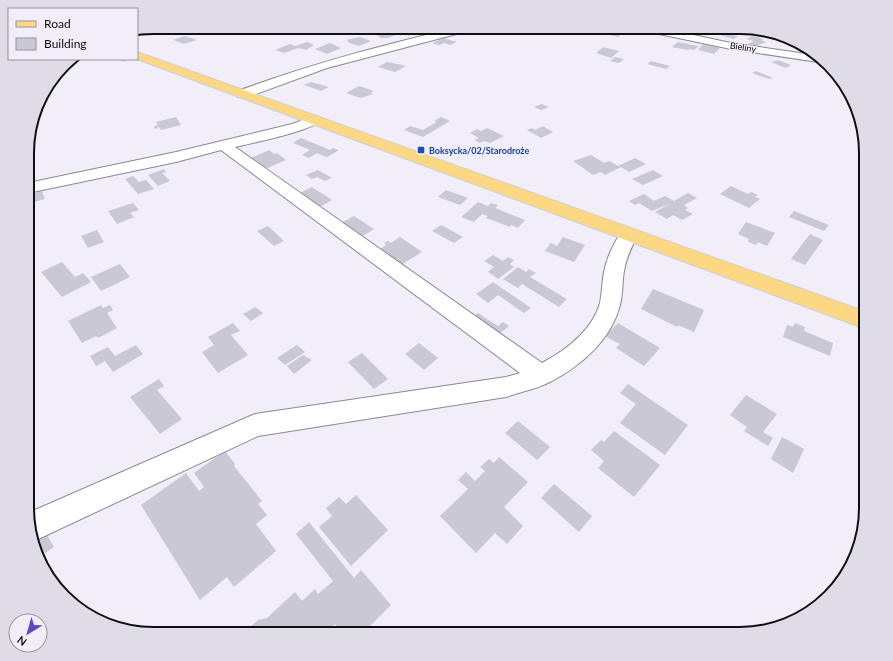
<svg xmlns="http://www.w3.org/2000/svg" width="893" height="661" font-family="Lato,sans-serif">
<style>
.building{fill:#c9c8d4}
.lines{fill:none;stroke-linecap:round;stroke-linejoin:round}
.minor-casing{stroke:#8c8893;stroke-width:2}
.major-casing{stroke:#cfcfd0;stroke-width:2}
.path{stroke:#817f87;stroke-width:1;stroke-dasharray:0.5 1.5;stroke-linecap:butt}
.minor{fill:#fff;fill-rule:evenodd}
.major{fill:#fdd884;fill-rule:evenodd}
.transit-dot{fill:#1a4fb4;stroke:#f1edf9;stroke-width:1.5}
.labels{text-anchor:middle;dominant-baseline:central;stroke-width:3.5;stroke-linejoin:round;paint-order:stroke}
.far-street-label{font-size:9px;fill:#0f0e12;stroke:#f1edf9}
.far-transit-label{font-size:9px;font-weight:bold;fill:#164399;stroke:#f1edf9;text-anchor:start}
.rim{fill:none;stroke:#0f0e12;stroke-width:2}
</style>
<rect width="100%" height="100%" fill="#f1edf9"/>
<path class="building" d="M 501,27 L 516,27 L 536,31 L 530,35 L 518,34 L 497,30 Z
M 565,27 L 583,27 L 580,30 L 571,28 L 569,30 L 563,29 Z
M 688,27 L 704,31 L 698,35 L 682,31 Z
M 185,28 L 187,31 L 168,34 L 168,32 Z
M 391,28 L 403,32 L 388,38 L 381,38 L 375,34 Z
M 601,28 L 616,30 L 623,32 L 618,37 L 596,32 Z
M 205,29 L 206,31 L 190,35 L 188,32 Z
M 357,29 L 363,31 L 355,35 L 347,32 Z
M 716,30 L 730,35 L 739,36 L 733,39 L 711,32 Z
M 185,36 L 197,40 L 184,44 L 173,40 Z
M 753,36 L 764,39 L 761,40 L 766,42 L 754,47 L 746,45 L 754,41 L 746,39 Z
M 360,37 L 371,41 L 359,46 L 347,42 L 349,41 L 346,40 Z
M 444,38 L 450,40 L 457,42 L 450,45 L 444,43 L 439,45 L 432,43 Z
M 307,42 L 314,45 L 306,50 L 298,48 L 284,53 L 275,50 L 290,44 L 295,46 Z
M 678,42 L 693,45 L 699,46 L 694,50 L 689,49 L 688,50 L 672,47 Z
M 330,43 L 341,48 L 327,54 L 315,49 Z
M 703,44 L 720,48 L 714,54 L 698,50 Z
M 603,47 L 619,51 L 611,58 L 596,53 Z
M 615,57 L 624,59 L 619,63 L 610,61 Z
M 778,60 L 780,61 L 791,65 L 786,68 L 771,62 Z
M 651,61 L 670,66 L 666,69 L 647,64 Z
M 387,62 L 397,64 L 406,66 L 395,72 L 378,67 Z
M 756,71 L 773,78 L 769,79 L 752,73 Z
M 53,81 L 55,83 L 52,84 L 55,86 L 44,90 Z
M 311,82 L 329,87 L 321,91 L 304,85 Z
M 359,86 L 374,91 L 370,93 L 373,94 L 361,98 L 346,93 Z
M 542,104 L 549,107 L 541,110 L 534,107 Z
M 176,117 L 181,125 L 161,130 L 159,127 L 155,129 L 154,126 L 158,125 L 156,122 Z
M 441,117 L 450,121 L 423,137 L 404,130 L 410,126 L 423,130 L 437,122 L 434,121 Z
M 543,126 L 553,132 L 541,138 L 527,130 L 532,128 L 535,130 Z
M 487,128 L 504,136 L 490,143 L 484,141 L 480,143 L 474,140 L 479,138 L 470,133 L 477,129 L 481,131 Z
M 301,138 L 330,150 L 333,148 L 339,150 L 327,157 L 317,153 L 309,158 L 302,155 L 310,150 L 293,143 Z
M 269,150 L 274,154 L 277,153 L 286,160 L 265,169 L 251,158 Z
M 591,155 L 604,163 L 609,161 L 618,166 L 635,158 L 646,164 L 629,172 L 621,167 L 605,175 L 601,172 L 593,175 L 573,161 Z
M 164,169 L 166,172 L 162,173 L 170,181 L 158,186 L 148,175 Z
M 318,170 L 332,178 L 325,181 L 317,177 L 312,179 L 306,175 Z
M 653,170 L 663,176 L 643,185 L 632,179 Z
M 133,176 L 139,182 L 146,180 L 154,189 L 138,194 L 125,179 Z
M 731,186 L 748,194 L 751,192 L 758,195 L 755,197 L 760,199 L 749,208 L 720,194 Z
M 312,187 L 332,200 L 320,207 L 300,193 Z
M 446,190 L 468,198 L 460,205 L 438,197 Z
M 42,191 L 45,199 L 28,204 L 28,195 Z
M 688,193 L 697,198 L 684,205 L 688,208 L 685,210 L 693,214 L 682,220 L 673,215 L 667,219 L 655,212 L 671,203 L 652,211 L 639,203 L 635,205 L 629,201 L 644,194 L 654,201 L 665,196 L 674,201 Z
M 478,202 L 488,206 L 491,203 L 498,205 L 495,208 L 525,220 L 518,228 L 511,225 L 510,227 L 486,218 L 488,216 L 482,214 L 474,222 L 461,217 Z
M 133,203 L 139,210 L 130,213 L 134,217 L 117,224 L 108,211 Z
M 794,211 L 829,225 L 824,231 L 789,217 Z
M 354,216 L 374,229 L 361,237 L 341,223 Z
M 746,222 L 775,233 L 767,246 L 758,242 L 756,245 L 748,242 L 749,239 L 738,234 Z
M 441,225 L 463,237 L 454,243 L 432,231 Z
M 268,226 L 284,241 L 274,246 L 257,231 Z
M 97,230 L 104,242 L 88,248 L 81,236 Z
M 810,234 L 823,240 L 805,265 L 791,259 Z
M 400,237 L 422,252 L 401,265 L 379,250 L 386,245 L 384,243 L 388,241 L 391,243 Z
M 563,237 L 585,245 L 574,262 L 545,251 L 551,243 L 557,246 Z
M 493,255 L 503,261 L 508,257 L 514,260 L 510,264 L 514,267 L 498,279 L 488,272 L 494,267 L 484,261 Z
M 62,262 L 75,277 L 83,273 L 91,282 L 62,297 L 41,272 Z
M 120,264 L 130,277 L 101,291 L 91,277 Z
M 518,267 L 526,272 L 529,269 L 536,273 L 530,277 L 567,299 L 559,307 L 522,284 L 518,288 L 503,279 Z
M 493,282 L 531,308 L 524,313 L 498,295 L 488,303 L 476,294 Z
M 653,289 L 704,310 L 694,332 L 678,325 L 677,327 L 641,309 Z
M 101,305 L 103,308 L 110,305 L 113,310 L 107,313 L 117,328 L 98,338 L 96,336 L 82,343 L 68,321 Z
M 255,307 L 263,313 L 251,321 L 243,314 Z
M 478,313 L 498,326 L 503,322 L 509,326 L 494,338 L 468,321 Z
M 233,323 L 240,331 L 231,335 L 248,355 L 218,373 L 202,352 L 214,345 L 208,337 Z
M 618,323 L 660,348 L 644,366 L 616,348 L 620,344 L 605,336 Z
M 795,323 L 805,327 L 804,331 L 833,343 L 830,356 L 783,337 L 787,325 L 793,327 Z
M 419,343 L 438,358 L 424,370 L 405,354 Z
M 136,345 L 143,354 L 113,372 L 105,361 L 96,366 L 90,356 L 108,347 L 115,356 Z
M 297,345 L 305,352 L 285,365 L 277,358 Z
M 362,353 L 388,379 L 374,389 L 348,362 Z
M 303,355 L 312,360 L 294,374 L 287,366 Z
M 159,379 L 164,386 L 157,390 L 182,419 L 160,434 L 130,397 Z
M 628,384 L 688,425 L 665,455 L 620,423 L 636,404 L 620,393 Z
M 746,395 L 777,414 L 763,432 L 773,438 L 768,446 L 744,431 L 747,427 L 730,415 Z
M 518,421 L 550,447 L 537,460 L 505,433 Z
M 614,431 L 660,465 L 634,497 L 598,468 L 604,461 L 591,450 L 601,440 L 604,442 Z
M 782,437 L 804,449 L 793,473 L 771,459 Z
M 225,451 L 235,464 L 234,466 L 262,501 L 258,504 L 267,515 L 256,524 L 276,551 L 234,587 L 227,577 L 200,600 L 141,505 L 186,473 L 199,491 L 204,487 L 194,473 Z
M 499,457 L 528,482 L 504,507 L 523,526 L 507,544 L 495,533 L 476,553 L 440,516 L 468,489 L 458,480 L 466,472 L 475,481 L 485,471 L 480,467 L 489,459 L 494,463 Z
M 554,484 L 592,516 L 579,532 L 541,498 Z
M 356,495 L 388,530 L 351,566 L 319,527 L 332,516 L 326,508 L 339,497 L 346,504 Z
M 309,522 L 354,578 L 361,570 L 391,605 L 362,634 L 343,634 L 335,624 L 325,634 L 246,634 L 248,629 L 258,620 L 267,618 L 295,592 L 302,601 L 315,589 L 318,594 L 333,581 L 296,534 Z
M 47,535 L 54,547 L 44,554 L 59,589 L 44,571 L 34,542 L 37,540 L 38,541 Z"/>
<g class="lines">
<defs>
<path id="minor" d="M 459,27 L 464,28 L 465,30 L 464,32 L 327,68 L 248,97 L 238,97 L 237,94 L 238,91 C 310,64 384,45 459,27 Z
M 635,27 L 656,27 L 731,43 L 820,56 L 825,63 L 731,49 L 640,30 Z
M 314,116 L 319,117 L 321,120 C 313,131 251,143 235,147 L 542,363 C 566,350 592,331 600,303 C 602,293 602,282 604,272 C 607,257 614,242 623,230 L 629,228 L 635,230 L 638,234 C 632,246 626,258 624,271 C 622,282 623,294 620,305 C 611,340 581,366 550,382 C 536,389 520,392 506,397 L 258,436 L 34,541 L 28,525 L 28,513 L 255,414 L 506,377 L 520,373 L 221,150 L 176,162 L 28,193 L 28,183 L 176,152 L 292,124 Z"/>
<path id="major" d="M 137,52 L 866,312 L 866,329 L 137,59 Z"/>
</defs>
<use href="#minor" class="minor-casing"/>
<use href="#major" class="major-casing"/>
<path class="path" d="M 117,59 L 126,62"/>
<use href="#minor" class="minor"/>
<use href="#major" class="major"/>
</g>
<rect class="transit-dot" x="417" y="146" width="8" height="8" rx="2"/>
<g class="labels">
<g class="far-street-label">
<text transform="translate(743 47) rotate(9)">Bieliny</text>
</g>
<g class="far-transit-label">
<text x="429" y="150">Boksycka/02/Starodroże</text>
</g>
</g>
<path d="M0 0H893V661H0ZM153 34H740A119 119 0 0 1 859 153V508A119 119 0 0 1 740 627H153A119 119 0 0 1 34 508V153A119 119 0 0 1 153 34Z" fill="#dfdbe7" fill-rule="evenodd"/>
<path class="rim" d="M153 34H740A119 119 0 0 1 859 153V508A119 119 0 0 1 740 627H153A119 119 0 0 1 34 508V153A119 119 0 0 1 153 34Z"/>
<rect x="8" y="8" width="130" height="52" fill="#f1edf9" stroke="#97949d"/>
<rect x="16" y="21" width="20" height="6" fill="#fdd884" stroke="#97949d"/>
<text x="44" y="28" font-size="12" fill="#0f0e12">Road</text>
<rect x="16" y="38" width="20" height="12" fill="#c9c8d4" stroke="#97949d"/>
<text x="44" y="48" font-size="12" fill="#0f0e12">Building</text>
<g transform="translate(28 633) rotate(217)"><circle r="19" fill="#f1edf9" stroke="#97949d"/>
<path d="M0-3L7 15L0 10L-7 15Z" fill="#6147c0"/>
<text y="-6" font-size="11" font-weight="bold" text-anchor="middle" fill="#0f0e12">N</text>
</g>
</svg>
